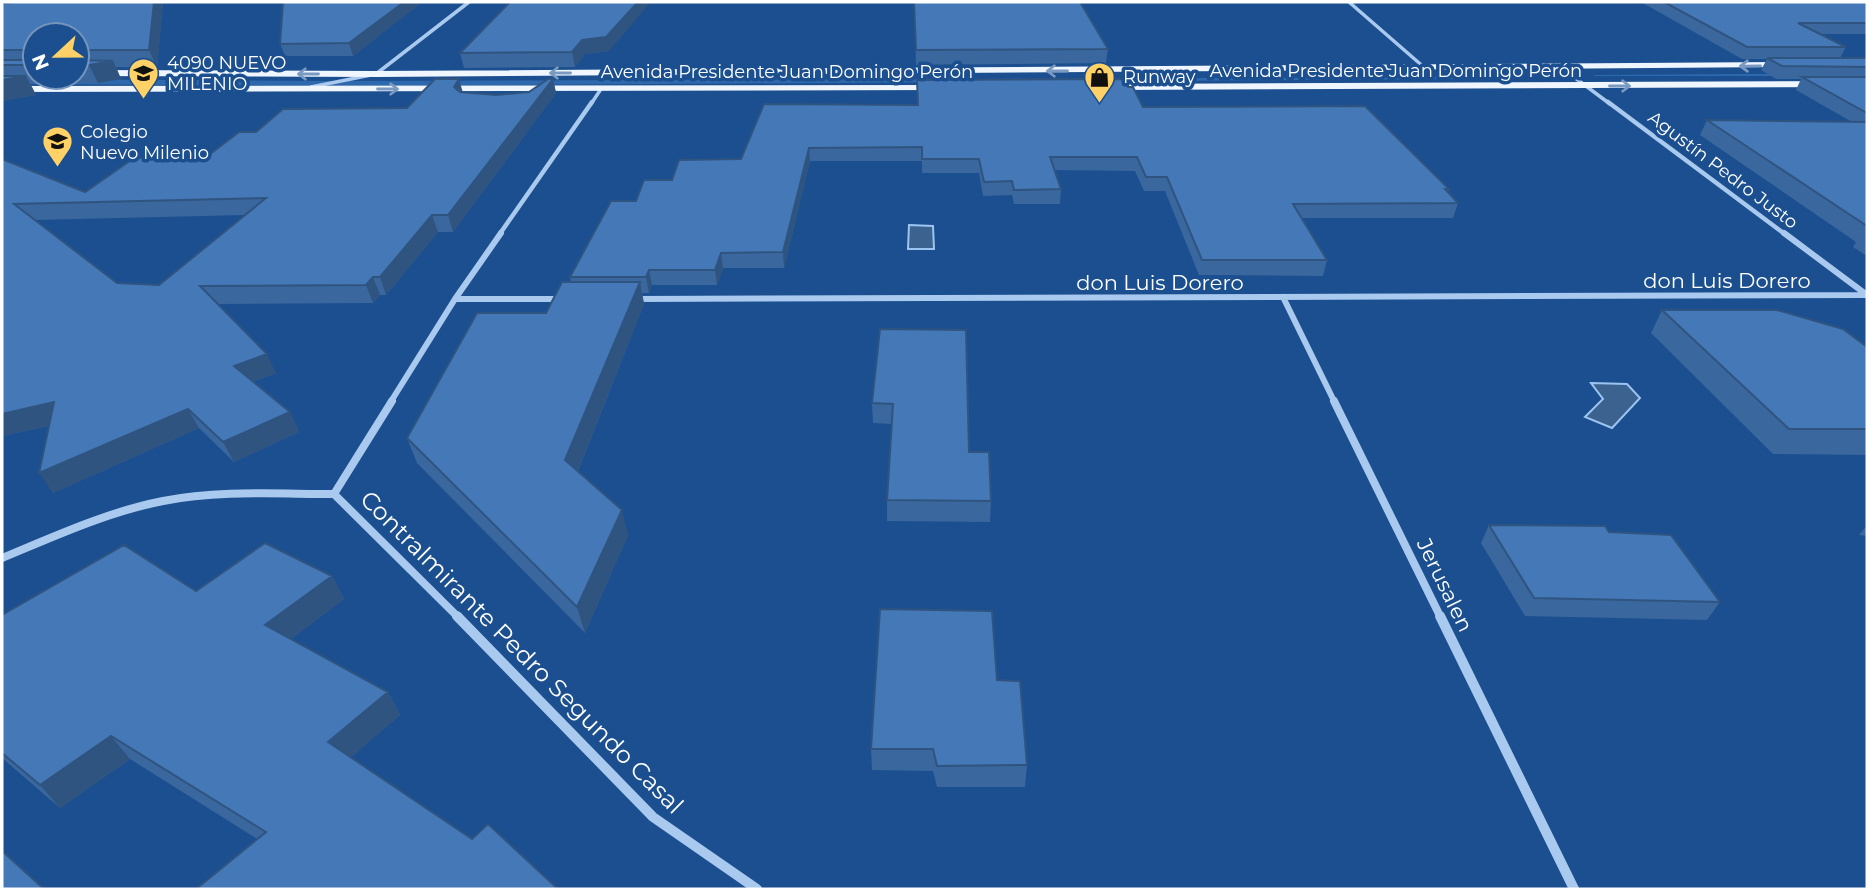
<svg xmlns="http://www.w3.org/2000/svg" width="1869" height="891" viewBox="0 0 1869 891" font-family="Montserrat,sans-serif">
  <style>
    .green { fill: #2e69ad }
    .water { fill: #3c6290; stroke: #9cc4f0; stroke-width: 2 }
    .lines { fill: none; stroke-linecap: round; stroke-linejoin: round }
    .minor-far4 { stroke: #a9c9ee; stroke-width: 3.5 }
    .minor-far3 { stroke: #a9c9ee; stroke-width: 4.5 }
    .minor-far2 { stroke: #a9c9ee; stroke-width: 6 }
    .minor-far1 { stroke: #a9c9ee; stroke-width: 8 }
    .minor { stroke: #a9c9ee; stroke-width: 10 }
    .primary { fill: #f0f6ff; fill-rule: evenodd }
    .wall { fill: #3a679d; fill-rule: evenodd }
    .shaded-wall { fill: #305480 }
    .building { fill: #4478b7; stroke: #305480; stroke-width: 2; fill-rule: evenodd }
    .oneway { stroke: #7b9ac1 }
    .labels { text-anchor: middle; dominant-baseline: central; stroke-width: 7; stroke-linejoin: round; paint-order: stroke }
    .far-poi-label { font-size: 18px; fill: #fff; stroke: #1b4f8f; text-anchor: start }
    .far-street-label { font-size: 18px; fill: #fff; stroke: #1b4f8f }
    .street-label { font-size: 21px; fill: #fff; stroke: #1b4f8f }
    .near-street-label { font-size: 24px; fill: #fff; stroke: #1b4f8f }
  </style>
  <rect width="100%" height="100%" fill="#1b4f8f"/>
  <!-- green -->
  <path class="green" d="M1867 73V76H1592L1596 75Z
    M1495 77 1500 79 322 86 2 84V79L331 81Z"/>
  <!-- water -->
  <path class="water" d="M909 225 933 226 934 249H908Z
    M1591 383 1627 384 1640 398 1612 428 1585 417 1603 399Z"/>
  <g class="lines">
    <!-- minor-far4 -->
    <path class="minor-far4" d="M1349 2 1426 69
      M1562 68 1610 104
      M311 87 376 74 469 2
      M591 104 601 89"/>
    <!-- minor-far3 -->
    <path class="minor-far3" d="M1608 102 1786 235
      M499 235 592 102"/>
    <!-- minor-far2 -->
    <path class="minor-far2" d="M1784 233 1867 295
      M1283 297 1335 403
      M455 299H563
      M634 299 1866 295
      M390 403 455 299 501 233"/>
    <!-- minor-far1 -->
    <path class="minor-far1" d="M1334 401 1441 618
      M334 494 392 401
      M2 558C55 536 107 512 163 501 219 490 277 494 334 494L459 618"/>
    <!-- minor -->
    <path class="minor" d="M457 616 653 817 757 889
      M1440 616 1574 889"/>
    <!-- primary -->
    <path class="primary" d="M1787 62 1790 63V67L376 77 77 76V70L376 71Z
      M1867 81V87L1111 90 1106 87 1111 84Z
      M940 85 943 86V90L2 92V86Z"/>
  </g>
  <!-- wall -->
  <path class="wall" d="M16 2H163L157 68 116 67 121 79 98 83H30L36 95 2 101V6ZM35 35H77V77H35Z
    M422 2 353 56H285L280 44Z
    M914 2 1108 49 1106 63 916 65Z
    M1641 2H1867V34H1821L1846 47 1840 58H1867V256L1853 247 1856 242 1700 135 1707 120 1852 122 1796 90 1801 79H1776L1761 70 1767 59H1742Z
    M609 51 585 54 575 67 464 68 460 53Z
    M553 79 556 93 453 232H438L386 295H380L373 303 218 304 276 373 253 382 290 412 299 432 234 462 199 428 53 493 49 426 2 436V159L85 192 205 158 256 132 407 108 462 92 496 95 529 92ZM245 215 159 285 117 283 35 220Z
    M1128 87 1143 107 1449 189 1448 193 1458 203 1453 218H1302L1327 260 1323 276 1199 275 1165 191H1144L1135 171 1054 170 1061 189 1060 204H1014L1012 195 983 196 979 173H922V161H810L784 268H723L717 285H652L649 293H642L644 304 578 471 628 535 585 633 417 463 407 438 546 313 571 282 570 277 636 201 672 180 917 105Z
    M1662 310 1867 347V455L1773 454 1651 333Z
    M880 329 969 452 991 501 990 522 887 521V500L892 424 873 423 872 403Z
    M1489 525 1609 532 1720 602 1707 620 1525 616 1481 543Z
    M1867 525V536L1859 535Z
    M332 576 344 599 291 639 388 692 400 715 351 757 472 839 558 889 257 839 130 759 60 808 2 758V615L196 591Z
    M997 680 1027 765 1025 787H937L933 771 872 770 871 749Z"/>
  <!-- shaded-wall -->
  <path class="shaded-wall" d="M154 2H163L157 68 149 50Z
    M404 2H422L353 56 349 43Z
    M638 2H651L609 51 585 54 575 67 572 52 582 40Z
    M113 61 121 79 98 83 89 65Z
    M26 76 36 95 2 101V80Z
    M459 79 463 93 454 87Z
    M553 79 556 93 453 232 448 215Z
    M809 148 810 161 784 268 783 252Z
    M432 215 438 232 386 295 380 277Z
    M721 253 723 268 717 285 715 270Z
    M649 270 652 285 649 293 646 277Z
    M373 277 380 295 373 303 366 285Z
    M640 282 644 304 572 485 565 460Z
    M267 354 276 373 244 385 234 366Z
    M54 402 67 422 2 436V414Z
    M188 409 199 428 53 493 39 473Z
    M290 412 299 432 234 462 223 442Z
    M622 510 628 535 585 633 577 607Z
    M332 576 344 599 279 648 265 625Z
    M388 692 400 715 342 765 328 742Z
    M111 736 130 759 60 808 40 785Z"/>
  <!-- building -->
  <path class="building" d="M16 2H154L149 50H77V35H35V65H2V60H25L28 58 26 50H2V6L4 3Z
    M283 2H404L349 43 280 44Z
    M510 2H638L606 37 582 40 572 52 460 53Z
    M914 2H1080L1108 49 916 50Z
    M1664 2H1867V23H1798L1846 47H1747Z
    M1767 58H1867V67L1782 66Z
    M77 60 113 61 89 65H77Z
    M2 76H26L2 80Z
    M1802 77H1867V113Z
    M435 79H459L454 87 460 92 496 95 529 92 548 79H553L448 215H432L380 277H373L366 285 200 286 267 354 234 366 290 412 223 442 188 409 39 473 54 402 2 414V159L85 192 134 158H205L239 132H256L283 109 407 108ZM266 198 159 285 117 283 14 204Z
    M1123 79 1128 87H1133L1143 107 1365 106 1449 189H1445L1458 203 1293 204 1327 260H1202L1167 177H1146L1137 157H1050L1061 189 1014 190 1012 181 984 182 979 159H922V147L809 148 783 252 721 253 715 270H649L646 277H570L611 201H636L644 180H672L679 160 741 159 764 104 918 105 917 80Z
    M1707 120 1867 122V226Z
    M562 282H640L565 460 622 510 577 607 407 438 477 313H546Z
    M1662 310H1777L1843 329 1867 347V429H1789Z
    M880 329 966 330 969 452H989L991 501 887 500 893 404 872 403Z
    M1489 525 1605 526 1609 532 1671 535 1720 602 1534 598Z
    M265 543 332 576 265 625 388 692 328 742 472 839 488 824 558 889H196L266 832 111 736 40 785 2 753V615L124 545 196 591Z
    M880 609 992 611 997 680 1020 681 1027 765 937 766 933 749H871Z
    M2 851 44 889H2Z"/>
  <!-- one-way arrows -->
  <defs><path id="oneway-shaft" d="M-6 0H5M1.5-3L5.5 0L1.5 3" fill="none" stroke-width="1.6" stroke-linecap="round" stroke-linejoin="round" transform="scale(1.75)"/></defs>
  <g class="oneway">
    <use href="#oneway-shaft" transform="translate(1750 66) rotate(179)"/>
    <use href="#oneway-shaft" transform="translate(1057 71) rotate(180)"/>
    <use href="#oneway-shaft" transform="translate(560 73) rotate(180)"/>
    <use href="#oneway-shaft" transform="translate(308 74) rotate(-180)"/>
    <use href="#oneway-shaft" transform="translate(1620 86)"/>
    <use href="#oneway-shaft" transform="translate(388 89)"/>
  </g>
  <!-- icons -->
  <defs>
    <symbol id="school-pin" viewBox="-11 -11 22 30"><path d="M0 17L-7.5 6A9.5 9.5 0 1 1 7.5 6Z" fill="#ffd166" stroke="#1b4f8f"/><path d="M0-5L7-2L0 1L-7-2ZM-4 1L0 2.5L4 1V4Q0 6-4 4Z" fill="#111"/></symbol>
    <symbol id="shop-pin" viewBox="-11 -11 22 30"><path d="M0 17L-7.5 6A9.5 9.5 0 1 1 7.5 6Z" fill="#ffd166" stroke="#1b4f8f"/><path d="M-5-2.5h2.3a2.7 3.5 0 0 1 5.4 0H5L5.5 6h-11ZM-1.5-2.5h3a1.5 2.3 0 0 0-3 0Z" fill="#111"/></symbol>
  </defs>
  <g fill-rule="evenodd">
    <use href="#school-pin" x="126" y="56" width="35" height="47"/>
    <use href="#shop-pin" x="1082" y="60" width="35" height="47"/>
    <use href="#school-pin" x="40" y="124" width="35" height="47"/>
  </g>
  <g class="labels">
    <!-- far-poi labels -->
    <g class="far-poi-label">
      <text x="167" y="63">4090 NUEVO<tspan x="167" dy="21">MILENIO</tspan></text>
      <text x="1123" y="77">Runway</text>
      <text x="80" y="132">Colegio<tspan x="80" dy="21">Nuevo Milenio</tspan></text>
    </g>
    <!-- far-street labels -->
    <g class="far-street-label">
      <text x="1396" y="71">Avenida Presidente Juan Domingo Perón</text>
      <text x="787" y="72">Avenida Presidente Juan Domingo Perón</text>
      <text transform="translate(1723 170) rotate(37)">Agustín Pedro Justo</text>
    </g>
    <!-- street labels -->
    <g class="street-label">
      <text x="1727" y="280">don Luis Dorero</text>
      <text x="1160" y="282">don Luis Dorero</text>
      <text transform="translate(1445 585) rotate(64)">Jerusalen</text>
    </g>
    <!-- near-street labels -->
    <g class="near-street-label">
      <text transform="translate(522 652) rotate(45)">Contralmirante Pedro Segundo Casal</text>
    </g>
  </g>
  <!-- border -->
  <rect width="1869" height="891" fill="none" stroke="#ffffff" stroke-width="7"/>
  <!-- north arrow -->
  <g transform="translate(56 56) rotate(248)"><circle r="33" fill="#1b4f8f" stroke="#7695bc" stroke-width="2"/>
  <path d="M0-5L12 26L0 18L-12 26Z" fill="#ffd166"/>
  <text y="-10" font-size="19" font-weight="bold" text-anchor="middle" fill="#ffffff">N</text>
  </g>
</svg>
